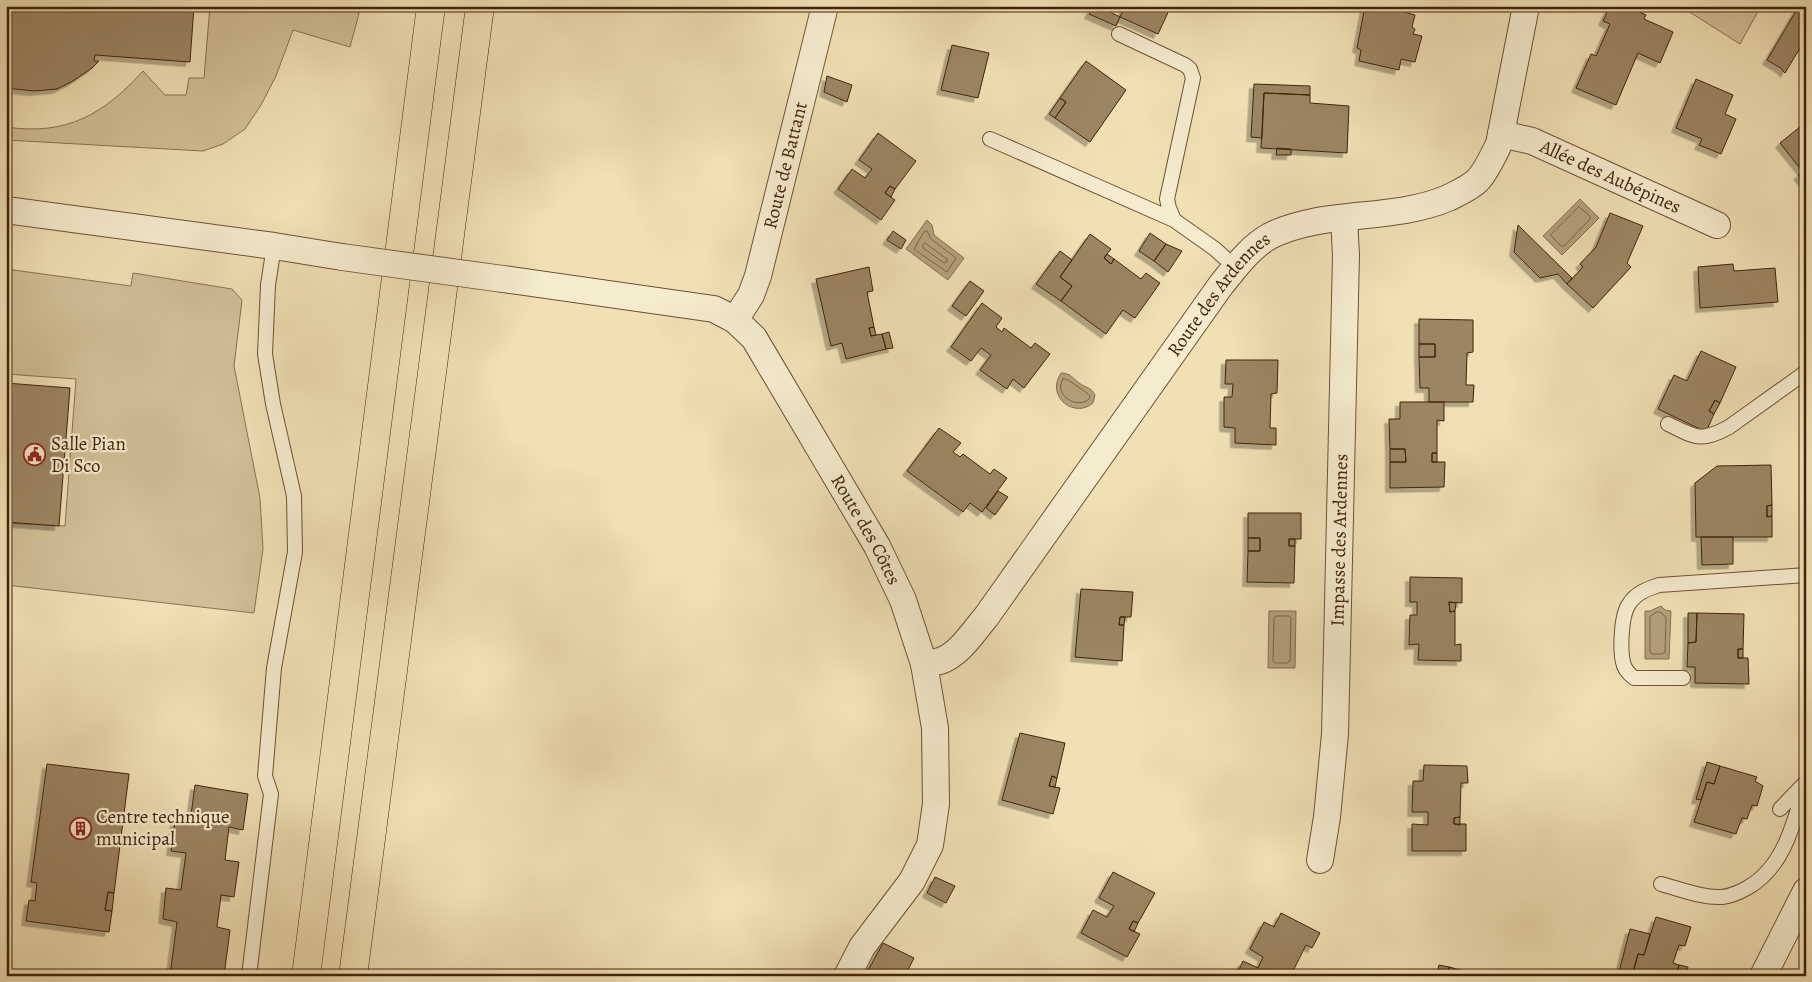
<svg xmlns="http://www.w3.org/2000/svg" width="1812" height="982" viewBox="0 0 1812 982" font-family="Alegreya,serif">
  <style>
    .green { fill: #d2c097; stroke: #8a7251 }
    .water { fill: #b4a07b; stroke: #866e4e }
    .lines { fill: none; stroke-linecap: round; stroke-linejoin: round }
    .shore { stroke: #7a6243; stroke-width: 1 }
    .building { fill: #9c8563; stroke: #41230b; filter: url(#shadow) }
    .service-casing { stroke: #6d5235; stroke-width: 16 }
    .minor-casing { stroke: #6d5235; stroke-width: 28 }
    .trunk-casing { stroke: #41230b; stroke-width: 29 }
    .service { stroke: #f5ebce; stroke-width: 14 }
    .minor { stroke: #f5ebce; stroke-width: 26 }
    .trunk { stroke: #f0e0b4; stroke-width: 28 }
    .minor-bridge-casing { stroke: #6d5235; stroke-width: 28; stroke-linecap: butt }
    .minor-bridge { stroke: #f5ebce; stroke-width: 26 }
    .labels { text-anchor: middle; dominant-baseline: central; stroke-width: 4.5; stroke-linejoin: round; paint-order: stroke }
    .street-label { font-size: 19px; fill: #41230b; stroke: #f5ebce }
    .poi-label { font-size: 19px; fill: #41230b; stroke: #f5ebce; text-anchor: start }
  </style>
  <defs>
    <filter id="shadow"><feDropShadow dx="-4.5" dy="4.5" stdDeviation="0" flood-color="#0004"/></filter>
  </defs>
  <rect width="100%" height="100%" fill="#f0e0b4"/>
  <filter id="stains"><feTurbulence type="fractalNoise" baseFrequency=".004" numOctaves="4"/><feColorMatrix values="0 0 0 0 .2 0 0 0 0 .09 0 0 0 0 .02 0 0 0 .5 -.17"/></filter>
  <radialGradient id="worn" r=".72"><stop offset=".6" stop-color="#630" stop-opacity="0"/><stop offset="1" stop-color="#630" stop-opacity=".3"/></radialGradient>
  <!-- green -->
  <path class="green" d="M210 6H361L350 47 293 30 276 76 261 105 245 129 223 144 203 151 6 140V127C67 136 104 114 143 71L165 95H186L189 78H204Z
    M1680 6H1761L1740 44Z
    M6 269 131 286 133 273 232 289 242 300 234 366 260 498 263 549 254 613 6 585V523L65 526 76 379 6 374Z"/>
  <!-- water -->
  <path class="water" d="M1580 199 1599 218 1562 255 1543 236Z
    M927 220 932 225 934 235 964 258 948 280 906 249Z
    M1061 373C1070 373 1073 378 1079 383 1086 388 1091 387 1095 395L1093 403C1075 419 1045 397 1061 373Z
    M1661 606 1665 610 1671 611 1669 659H1645V611H1650Z
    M1269 611H1296L1295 668H1268Z"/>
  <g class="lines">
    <!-- shore -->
    <path class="shore" d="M1579 207 1590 216V219L1564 246H1561L1552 237 1551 235Z
      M927 231 931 239 956 258 947 272 914 249 924 232Z
      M925 243 947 259V262L944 263 923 248V245Z
      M1063 379H1066C1070 381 1088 393 1090 396L1089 399C1077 410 1053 395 1063 379Z
      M1657 612H1660L1666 617 1665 652 1662 654H1652L1650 652V617Z
      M1276 616H1289L1291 618 1290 660 1288 663H1275L1273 661 1274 619Z"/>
  </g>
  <!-- building -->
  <path class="building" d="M10 6H194L190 62 95 55 94 61H99L92 68 73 81 57 89 34 91 6 88V50Z
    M1093 6H1098L1120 17 1116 26 1089 14Z
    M1125 6H1171L1158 34 1120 17Z
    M1365 6H1381L1415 15 1412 27 1415 29 1413 34 1422 36 1415 62 1401 59 1399 70 1359 61 1361 50 1357 48Z
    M1610 6H1625L1646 15 1644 19 1673 32 1660 63 1638 53 1616 105 1576 88 1591 54 1596 56 1610 24 1603 21Z
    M1799 6H1806V38L1785 73 1782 70V69L1767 60Z
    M952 45 989 53 978 98 941 90Z
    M1086 61 1126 90 1090 142 1055 118 1066 102 1060 98Z
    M827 76 852 85 847 102 824 92Z
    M1696 79 1733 95 1725 114 1736 119 1721 154 1699 145 1702 139 1676 128Z
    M1254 84 1310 86V95L1264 93 1262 138 1251 137Z
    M1264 93 1310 95V103L1349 106 1347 153 1261 148Z
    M1060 98 1066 102 1055 118 1049 114Z
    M1806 122V185L1798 175 1803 172 1780 143Z
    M878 133 916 161 895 189 890 186 885 193 895 200 881 220 838 189 852 169 865 178 872 169 859 160Z
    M1277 148 1291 149V155H1276Z
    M890 186 895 189 891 197 885 193Z
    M1610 213 1643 226 1627 263 1631 267 1593 308 1567 284 1583 267 1580 264 1596 247Z
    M1518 225 1572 278 1567 284 1558 274 1540 278 1514 252Z
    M893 231 906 240 901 249 887 240Z
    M1150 233 1166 244 1154 261 1139 251Z
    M1090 234 1111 249 1104 258 1111 264 1114 259 1141 279 1146 273 1160 283 1135 318 1123 310 1106 334 1061 301 1072 286 1060 277Z
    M1166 244 1182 251 1168 272 1154 261Z
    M1060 251 1072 260 1060 277 1072 286 1061 301 1036 284Z
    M1107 254 1114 259 1111 264 1104 258Z
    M1733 264 1734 271 1775 268 1778 302 1700 308 1698 267Z
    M869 267 873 291 867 292 874 327 869 328 871 336 882 334 886 349 846 359 842 343 831 346 816 279Z
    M970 281 984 291 966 316 952 306Z
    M982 303 1002 318 996 327 1002 332 1004 328 1031 348 1035 343 1050 354 1024 388 1013 379 1007 389 980 370 991 355 981 348 971 361 951 347Z
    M1419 319 1473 320V352L1467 353 1466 385H1474L1473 402H1429V388H1420L1419 357H1435V344H1419Z
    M874 327 876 335 871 336 869 328Z
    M889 332 893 348 886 349 882 334Z
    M1419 344H1435V357H1419Z
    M1701 351 1736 367 1720 403 1715 400 1709 411 1714 414 1706 432 1658 409 1674 375 1687 381Z
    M1226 360H1278L1277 393 1271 394 1270 428H1276V445L1235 443V428L1224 427V397H1232L1233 384H1225Z
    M6 383 70 388 59 526 6 522Z
    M1715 400 1720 403 1714 414 1709 411Z
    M1400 402H1444V421L1437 420V453H1432V462H1445L1444 487 1390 488V462H1406L1405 449H1390L1389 419H1400Z
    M939 428 961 443 953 452 960 457 963 454 990 474 994 469 1007 478 982 512 970 503 963 512 907 471Z
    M1390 449H1405L1406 462H1390Z
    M1432 453H1437V462H1432Z
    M1771 465 1772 505 1767 506V517L1772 516V537H1696L1695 483 1717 466Z
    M998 491 1008 497 995 515 986 508Z
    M1772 505V516L1767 517V506Z
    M1248 513H1301V539H1289V546H1295L1294 583 1247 582 1248 551H1260V538H1248Z
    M1701 537H1733V564L1702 565Z
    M1248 538H1260V551H1248Z
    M1289 539H1295V546H1289Z
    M1410 577 1462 578V603L1449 602 1450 612 1455 611V645L1461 644V661L1418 660 1419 644 1409 645 1410 615H1417V602H1410Z
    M1081 589 1133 592 1131 617H1120L1119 625H1124L1122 661 1075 657Z
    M1449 602 1456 603 1455 611 1450 612Z
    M1688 613H1697L1696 642 1688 643Z
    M1697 613 1744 614 1743 649H1738V658H1748L1749 684 1695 683V667H1687L1688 643 1696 642Z
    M1120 617H1125L1124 625H1119Z
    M1738 649H1743V658H1738Z
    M1020 733 1065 743 1057 778 1052 776 1049 786 1060 788 1053 814 1002 800Z
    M1707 762 1720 766 1714 784 1707 782 1701 800 1696 799Z
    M47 764 129 774 114 893 108 892 105 910 112 911 109 932 26 921 29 900 35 901 37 883 31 882Z
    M1424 765 1467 766 1468 783H1461L1460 817 1454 818V824H1466V851H1412V824L1428 825V812H1412L1413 781H1423Z
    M1720 766 1757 777 1755 781 1763 786 1757 806 1752 805 1747 819 1742 818 1736 834 1694 822 1707 782 1714 784Z
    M1052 776 1057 778 1055 787 1049 786Z
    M195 785 248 794 243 830 229 827 225 860 239 862 234 897 221 895 217 927 230 930 224 976H170L177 922 163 919 166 888 181 890 186 853 171 851 175 821 190 823Z
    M1460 817V825L1454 824V818Z
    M1113 872 1155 893 1138 923 1133 921 1129 929 1140 934 1127 957 1081 933 1093 910 1107 917 1114 906 1099 898Z
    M935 877 955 886 946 903 927 893Z
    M108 892 114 893 112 911 105 910Z
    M1281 913 1320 933 1312 948 1306 945 1291 975 1286 972 1284 976H1236L1243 961 1258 968 1263 957 1250 949 1264 922 1274 927Z
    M1656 917 1691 927 1685 946 1679 945 1673 963 1679 965 1676 976H1632L1638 954 1644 955Z
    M1133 921 1138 923 1134 932 1129 929Z
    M1630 929 1650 934 1644 955 1638 954 1632 976H1618Z
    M883 943 914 958 905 976H865Z
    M1439 965 1449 967 1447 976H1436Z
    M1679 965 1688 967 1686 976H1676Z
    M1449 967 1483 976H1447Z"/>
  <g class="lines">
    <defs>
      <path id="service" d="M1119 34 1185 65 1190 69 1193 78 1167 199 1169 208 1174 220
        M990 139 1174 220 1215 249 1236 268
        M1668 424C1695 437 1700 443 1729 427L1806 372
        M1683 678H1634C1629 674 1624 669 1623 662 1620 649 1621 615 1629 604 1636 593 1647 589 1659 585L1806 575
        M1780 809 1804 784
        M1661 884C1680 889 1702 898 1722 897 1730 896 1740 892 1747 888 1785 867 1794 821 1806 783
        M249 976 271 794 265 776 274 668 295 552 294 496 273 404 265 354 268 285 274 246"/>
      <g id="minor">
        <path id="s1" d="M1501 134 1532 141 1717 225"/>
        <path d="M6 210 274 246 342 257"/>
        <path id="s2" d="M503 279 714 309 735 320 754 338 877 546 903 600 924 664 935 728 936 804 930 845 912 881 862 947 847 976"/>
        <path id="s3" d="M735 320 751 295 758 276 825 6"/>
        <path id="s4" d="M924 664C930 663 935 662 940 661 960 654 973 632 986 617L1221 285C1235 268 1250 247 1270 236 1323 209 1392 222 1448 198 1458 193 1470 188 1478 180 1487 170 1493 156 1499 144L1526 6"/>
        <path id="s5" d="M1320 860 1327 817 1335 734 1346 255 1344 218"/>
        <path d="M1763 976 1806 891"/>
      </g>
      <path id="trunk" d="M306 976 431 6
        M353 976 480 6"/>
    </defs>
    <!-- service casing -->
    <use href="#service" class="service-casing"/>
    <!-- minor casing -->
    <use href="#minor" class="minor-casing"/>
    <!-- trunk casing -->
    <use href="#trunk" class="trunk-casing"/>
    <!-- service -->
    <use href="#service" class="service"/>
    <!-- minor -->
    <use href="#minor" class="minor"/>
    <!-- trunk -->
    <use href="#trunk" class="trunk"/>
    <defs>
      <path id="minor-bridge" d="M342 257 503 279"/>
    </defs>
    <!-- minor-bridge casing -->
    <use href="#minor-bridge" class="minor-bridge-casing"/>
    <!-- minor-bridge -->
    <use href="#minor-bridge" class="minor-bridge"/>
  </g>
  <!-- icons -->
  <defs>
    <symbol id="civic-ring" viewBox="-11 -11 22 22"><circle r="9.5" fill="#f5ebce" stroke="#8f2418" stroke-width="1.5"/><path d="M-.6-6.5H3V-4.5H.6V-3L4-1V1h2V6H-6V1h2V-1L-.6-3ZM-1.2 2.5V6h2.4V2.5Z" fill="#8f2418"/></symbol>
    <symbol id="building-ring" viewBox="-11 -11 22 22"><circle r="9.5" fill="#f5ebce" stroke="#8f2418" stroke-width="1.5"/><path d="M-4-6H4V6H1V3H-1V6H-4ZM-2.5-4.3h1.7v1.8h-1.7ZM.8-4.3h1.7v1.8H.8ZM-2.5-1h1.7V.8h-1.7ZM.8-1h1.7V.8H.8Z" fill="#8f2418"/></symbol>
  </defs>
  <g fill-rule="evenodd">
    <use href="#civic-ring" x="22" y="442" width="25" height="25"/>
    <use href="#building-ring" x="68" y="816" width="25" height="25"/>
  </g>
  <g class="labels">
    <!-- street labels -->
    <g class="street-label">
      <text stroke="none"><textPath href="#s3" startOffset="164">Route de Battant</textPath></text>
      <text stroke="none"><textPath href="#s1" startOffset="118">Allée des Aubépines</textPath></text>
      <text stroke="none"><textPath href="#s4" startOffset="479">Route des Ardennes</textPath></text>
      <text stroke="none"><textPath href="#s2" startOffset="485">Route des Côtes</textPath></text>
      <text stroke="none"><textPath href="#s5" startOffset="321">Impasse des Ardennes</textPath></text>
    </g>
    <!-- poi labels -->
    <g class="poi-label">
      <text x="51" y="444">Salle Pian<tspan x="51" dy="22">Di Sco</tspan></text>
      <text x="96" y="817">Centre technique<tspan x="96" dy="22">municipal</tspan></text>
    </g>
  </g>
  <!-- margin -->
  <rect width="1812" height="982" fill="none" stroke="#f0e0b4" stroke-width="25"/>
  <rect x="8" y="8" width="1797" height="967" fill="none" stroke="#41230b" stroke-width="2.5"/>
  <rect x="12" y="12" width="1787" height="957" fill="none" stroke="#41230b"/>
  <rect width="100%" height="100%" filter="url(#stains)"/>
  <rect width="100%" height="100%" fill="url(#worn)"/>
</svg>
